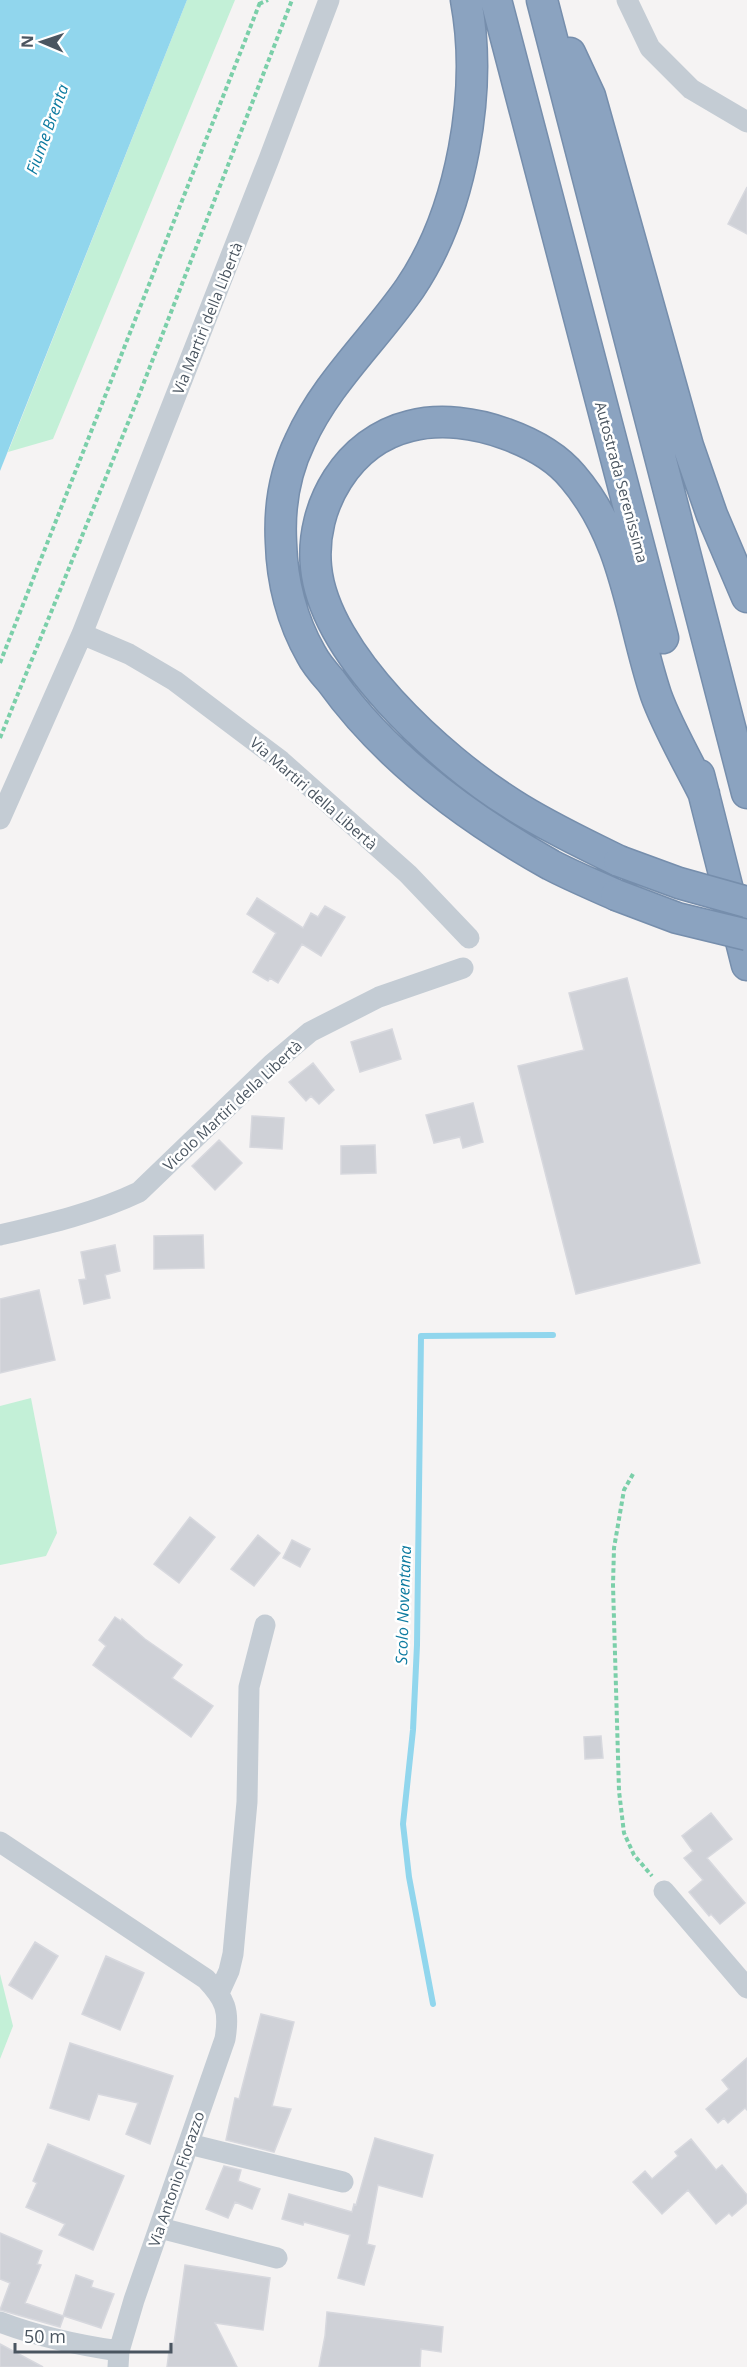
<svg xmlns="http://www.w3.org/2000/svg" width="747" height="2367" viewBox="0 0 747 2367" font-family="'Open Sans',sans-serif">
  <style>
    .green { fill: #c3f0d7 }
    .water { fill: #91d6ed }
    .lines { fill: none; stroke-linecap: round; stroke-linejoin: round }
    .stream { stroke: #91d6ed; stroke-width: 6 }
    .building { fill: #cfd1d7; stroke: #d7d8de; stroke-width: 1.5 }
    .highway-casing { stroke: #768eac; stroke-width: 33 }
    .path { stroke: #7bcfa9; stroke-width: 4; stroke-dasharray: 4.5 3; stroke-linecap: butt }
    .minor { stroke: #c4ccd4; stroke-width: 21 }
    .highway { stroke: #8ba3c0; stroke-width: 30 }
    .highway-bridge-casing { stroke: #768eac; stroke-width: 33; stroke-linecap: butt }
    .highway-bridge { stroke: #8ba3c0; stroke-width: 30 }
    .labels { text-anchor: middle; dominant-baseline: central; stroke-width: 5; stroke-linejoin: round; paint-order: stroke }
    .street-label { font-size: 15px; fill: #4a5560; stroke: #fff }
    .water-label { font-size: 16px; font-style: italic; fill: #0d7ba0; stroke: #fff }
  </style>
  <rect width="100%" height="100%" fill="#f5f3f3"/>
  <!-- green -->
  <path class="green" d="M187 0H235L53 439 8 452Z
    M31 1398 57 1533 46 1556 0 1565V1406Z
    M0 1974 13 2026 0 2059Z"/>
  <!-- water -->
  <path class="water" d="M0 0H187L0 471Z"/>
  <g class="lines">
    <!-- stream -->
    <path class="stream" d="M433 2004 409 1877 403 1824 413 1730 417 1645 421 1336 553 1335"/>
  </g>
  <!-- building -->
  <path class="building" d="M747 187V234L728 224Z
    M257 898 303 928 311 913 318 917 325 906 345 917 321 956 302 944 278 983 270 978 268 981 253 972 276 933 247 914Z
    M627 978 700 1263 576 1294 518 1066 584 1050 569 993Z
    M392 1029 401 1059 360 1072 351 1042Z
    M313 1063 334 1090 319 1104 311 1096 306 1101 289 1082Z
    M473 1103 483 1142 463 1148 460 1137 434 1143 426 1115Z
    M252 1116 284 1118 282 1149 250 1147Z
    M219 1140 242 1163 215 1190 192 1166Z
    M375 1145 376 1173 341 1174V1146Z
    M203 1235 204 1268 154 1269V1236Z
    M115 1245 120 1271 105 1275 110 1298 84 1304 79 1280 86 1279 81 1252Z
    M39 1290 55 1360 0 1373V1299Z
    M190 1517 215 1537 179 1583 154 1564Z
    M258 1535 280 1553 254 1586 231 1569Z
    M292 1540 310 1549 300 1567 283 1558Z
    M115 1617 121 1621 122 1619 145 1639 182 1665 172 1678 213 1706 191 1737 93 1665 106 1646 99 1640Z
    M601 1736 603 1758 585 1759 584 1737Z
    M711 1813 732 1839 707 1858 745 1903 720 1924 711 1914 709 1916 689 1892 703 1880 684 1858 693 1851 682 1836Z
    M35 1942 58 1956 32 1999 9 1985Z
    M106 1956 144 1973 120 2030 82 2014Z
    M261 2014 294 2022 272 2106 291 2109 274 2152 226 2140 235 2098 239 2099Z
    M70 2043 173 2076 150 2144 126 2134 138 2103 98 2094 89 2120 50 2108Z
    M747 2058V2110L745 2108 728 2123 724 2118 718 2123 706 2109 729 2089 722 2080Z
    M375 2138 433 2155 422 2197 378 2185 367 2244 375 2246 364 2285 338 2278 350 2235 304 2222 303 2225 282 2219 289 2194 352 2212 354 2204 356 2205Z
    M691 2139 716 2170 722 2165 747 2195V2203L732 2216 729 2213 716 2224 688 2190 662 2214 633 2182 645 2171 652 2179 678 2156 675 2152Z
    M48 2144 124 2176 93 2250 59 2235 65 2224 26 2207 37 2183 33 2181Z
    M224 2166 241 2170 238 2181 260 2189 252 2209 235 2202 228 2218 206 2209Z
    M0 2233 42 2251 37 2264 41 2265 25 2303 63 2316 76 2275 93 2281 91 2287 114 2294 101 2328 64 2316 60 2327 0 2310 10 2283 0 2279Z
    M185 2265 270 2278 263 2330 215 2323 237 2367H167L170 2343H174Z
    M327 2312 443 2327 441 2352 421 2349 420 2367H319L325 2336Z
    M0 2344 43 2367H0Z"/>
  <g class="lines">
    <defs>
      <path id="highway" d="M466 0C483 91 462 211 410 288 374 340 326 383 300 441 285 472 279 508 281 543 282 581 292 621 311 654 316 664 324 673 331 681 387 759 467 818 551 865 572 876 594 885 616 895
        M496 0 663 638
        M542 0 747 793
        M570 53 590 96 688 446 712 515 747 597
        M699 775 747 965
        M619 861C583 843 546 826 512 804 441 760 324 654 316 567 310 506 348 441 410 426 441 418 476 423 506 434 531 443 556 456 573 477 627 540 631 620 656 695 667 726 689 764 704 794"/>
    </defs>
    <!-- highway casing -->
    <use href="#highway" class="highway-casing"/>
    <!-- path -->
    <path class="path" d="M259 4 268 0
      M0 663 261 0
      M0 738 132 413 292 0
      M633 1474 624 1490 614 1548 613 1585 619 1791 624 1833 634 1855 652 1876"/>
    <!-- minor -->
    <path class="minor" d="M627 0 650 48 691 89 747 122
      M82 634 129 654 175 681 281 761 408 874 469 938
      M0 819 82 634 269 159 329 0
      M0 1235C47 1224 95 1213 139 1192L272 1064 310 1032 379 997 463 968
      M0 1842 206 1979C225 1999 230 2010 225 2039L134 2300 119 2351 118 2367
      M664 1891 747 1988
      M219 1993 229 1971 233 1954 247 1802 249 1687 265 1625
      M189 2144 343 2182
      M160 2228 277 2258
      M0 2322C39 2337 78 2345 119 2351"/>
    <!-- highway -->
    <use href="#highway" class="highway"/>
    <defs>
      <path id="highway-bridge" d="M619 861 679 883 747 902
        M616 895 677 918 747 935"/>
    </defs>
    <!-- highway-bridge casing -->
    <use href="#highway-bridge" class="highway-bridge-casing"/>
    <!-- highway-bridge -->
    <use href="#highway-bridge" class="highway-bridge"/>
  </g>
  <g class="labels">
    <!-- street labels -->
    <g class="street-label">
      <text transform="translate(207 318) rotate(-68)">Via Martiri della Libertà</text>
      <text transform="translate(622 482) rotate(75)">Autostrada Serenissima</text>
      <text transform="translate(314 793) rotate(41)">Via Martiri della Libertà</text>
      <text transform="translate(232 1105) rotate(-43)">Vicolo Martiri della Libertà</text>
      <text transform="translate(176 2179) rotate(-71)">Via Antonio Fiorazzo</text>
    </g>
    <!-- water labels -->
    <g class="water-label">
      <text transform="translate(47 129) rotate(-70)">Fiume Brenta</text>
      <text transform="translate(403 1605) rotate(-88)">Scolo Noventana</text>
    </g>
  </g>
  <!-- north arrow -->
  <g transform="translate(42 42) rotate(272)" stroke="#ffffff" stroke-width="4.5" paint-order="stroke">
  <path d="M0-4.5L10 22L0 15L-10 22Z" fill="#4a5560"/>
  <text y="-9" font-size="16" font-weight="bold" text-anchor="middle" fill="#4a5560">N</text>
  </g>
  <!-- scale -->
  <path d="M15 2343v9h156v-9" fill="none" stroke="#4a5560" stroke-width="3"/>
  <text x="24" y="2343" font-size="18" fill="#4a5560" stroke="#ffffff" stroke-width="4.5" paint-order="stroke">50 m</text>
</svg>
